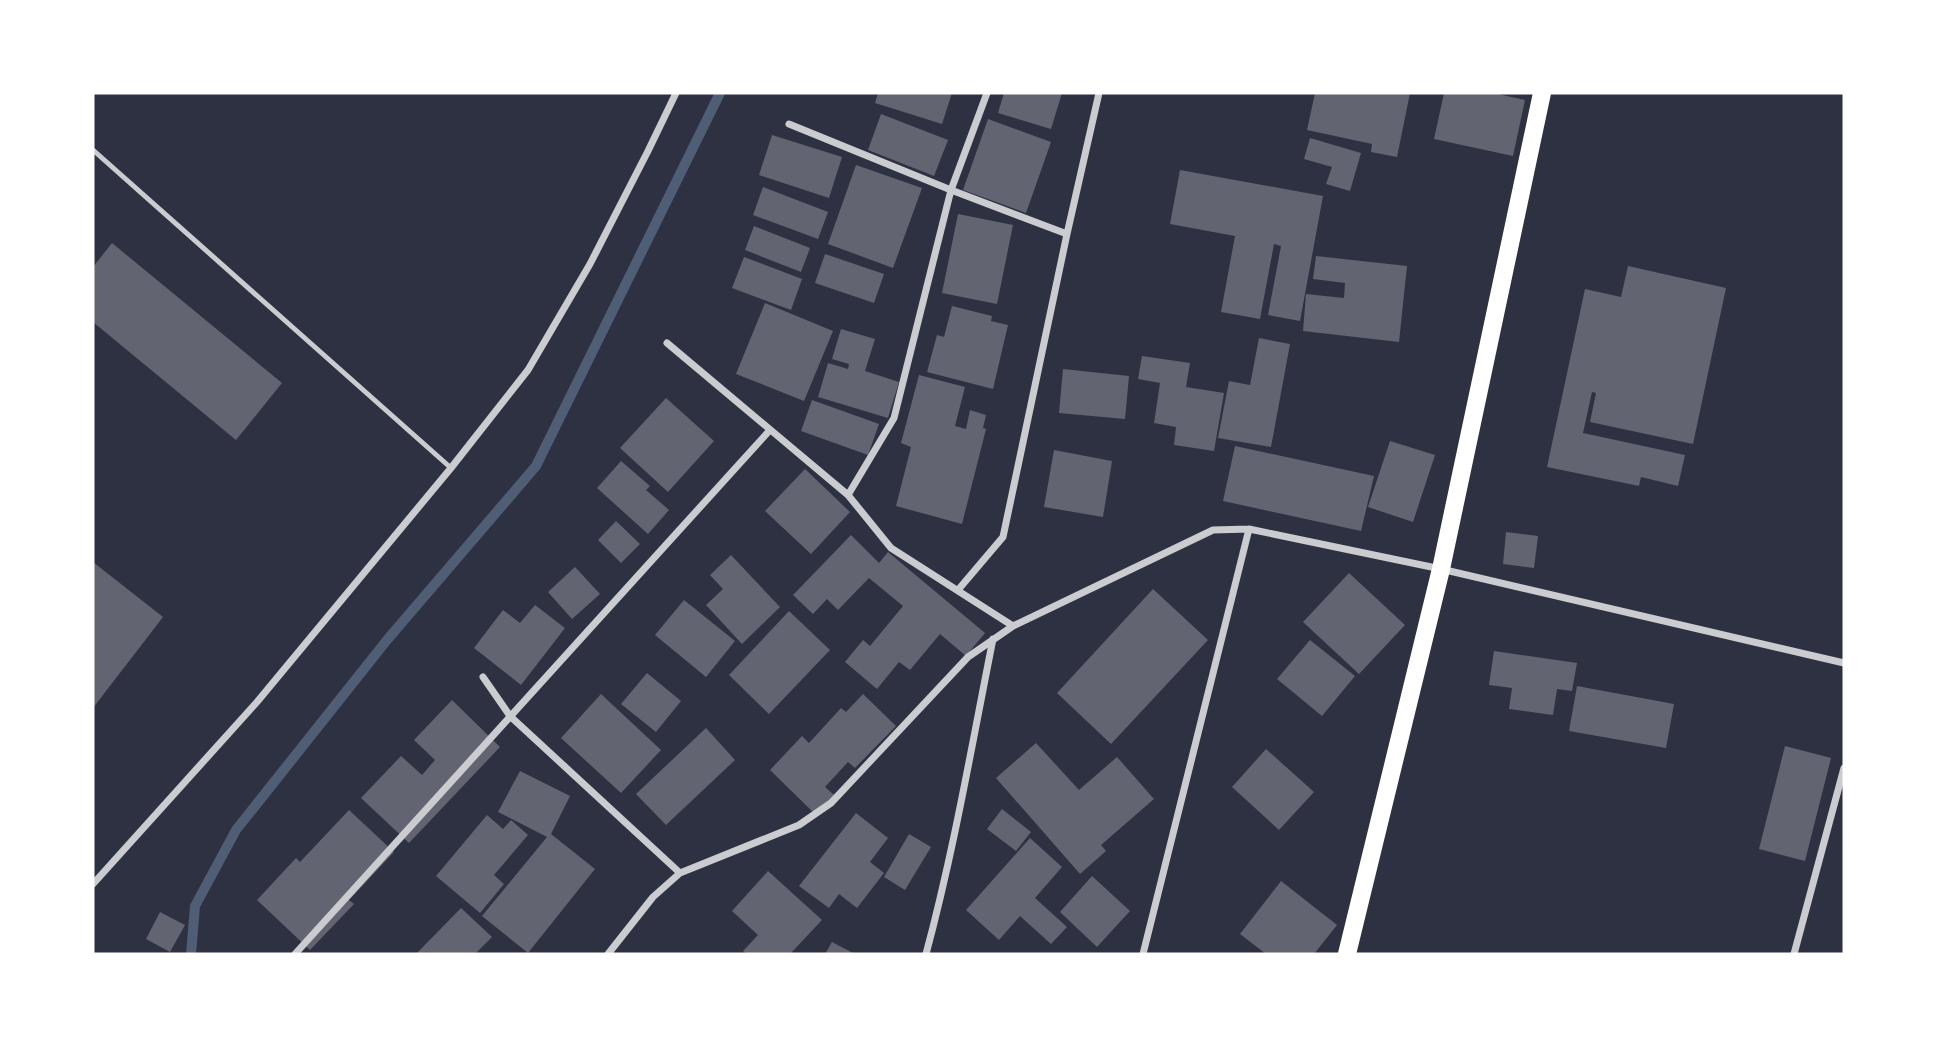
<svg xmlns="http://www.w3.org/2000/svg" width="1937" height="1047" viewBox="0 0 1937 1047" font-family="Barlow,sans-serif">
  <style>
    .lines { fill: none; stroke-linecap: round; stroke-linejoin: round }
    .stream { stroke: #4f5d75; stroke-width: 10 }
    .building { fill: #626471 }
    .service { stroke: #caccd0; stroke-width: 5 }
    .minor { stroke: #caccd0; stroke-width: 7 }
    .primary { stroke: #fff; stroke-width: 18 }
  </style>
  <rect width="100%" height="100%" fill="#2d3142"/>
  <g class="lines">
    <!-- stream -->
    <path class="stream" d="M191 954 195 906 236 830 387 640 536 466 720 93"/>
  </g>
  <!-- building -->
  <path class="building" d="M878 93H952L942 124 875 103Z
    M1004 93H1062L1051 129 998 113Z
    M1315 93H1410L1397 157 1371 152 1372 144 1307 130Z
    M1444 93H1493L1525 100 1513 156 1434 139Z
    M881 114 948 140 934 176 868 150Z
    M988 119 1051 142 1026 213 963 190Z
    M772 135 842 157 829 198 759 175Z
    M1310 138 1361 153 1350 191 1326 184 1332 167 1304 159Z
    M856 165 922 188 893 268 828 244Z
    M1180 170 1323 196 1300 321 1268 315 1281 246 1274 244 1260 319 1221 312 1235 236 1170 224Z
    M763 187 828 212 818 239 753 215Z
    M958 214 1013 225 997 304 942 293Z
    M754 226 810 248 801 272 745 250Z
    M112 243 282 383 236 440 93 322V267Z
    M825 254 884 274 874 303 815 283Z
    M1316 256 1407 266 1399 342 1303 331 1306 294 1344 298 1345 283 1313 279Z
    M744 257 802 279 791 310 732 288Z
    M1628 266 1726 288 1693 444 1590 422 1596 393 1592 392 1583 433 1685 455 1678 486 1641 477 1639 486 1547 467 1585 289 1621 297Z
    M765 303 833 331 804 401 736 374Z
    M952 306 992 316 991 321 1008 325 993 389 927 372 937 335 944 337Z
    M841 329 875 339 865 371 899 382 888 418 818 397 828 363 848 369 849 364 832 359Z
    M1259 338 1290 344 1271 447 1218 438 1229 381 1250 385Z
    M1142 356 1190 363 1186 387 1224 393 1214 451 1174 445 1176 427 1154 423 1160 383 1138 379Z
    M1063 369 1129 376 1125 419 1059 413Z
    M919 375 965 387 955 426 966 429 970 410 986 415 983 428 986 429 962 524 896 506 911 447 901 443Z
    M666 398 714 441 668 492 620 448Z
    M812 400 879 424 868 455 801 431Z
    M1390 441 1435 455 1413 522 1368 507Z
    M1235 446 1374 476 1361 531 1223 501Z
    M1054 450 1112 461 1103 517 1044 507Z
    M621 461 650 486 646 490 669 510 648 534 597 488Z
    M805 469 850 512 811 554 765 511Z
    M616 521 640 544 621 563 598 540Z
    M1506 532 1538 536 1534 568 1503 564Z
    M851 535 879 563 888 552 985 633 966 656 940 634 910 670 899 662 877 689 845 662 863 640 870 646 903 606 869 578 838 610 827 599 813 614 793 595Z
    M731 555 780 607 742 644 706 605 723 589 710 575Z
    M93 562 163 617 93 708Z
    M575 567 600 594 572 619 548 592Z
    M1349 573 1405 625 1359 674 1303 622Z
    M1153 589 1208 640 1111 744 1057 693Z
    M684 600 735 641 706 677 655 635Z
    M535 605 565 628 521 685 474 648 503 610 520 623Z
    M789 611 830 650 769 714 729 675Z
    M1310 640 1355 676 1322 716 1277 679Z
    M1494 651 1577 663 1572 691 1557 689 1553 715 1509 709 1512 688 1489 685Z
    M647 673 681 701 656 732 621 704Z
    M1577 686 1674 704 1666 748 1569 731Z
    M601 694 661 750 621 793 561 738Z
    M863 694 896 726 855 768 848 762 825 787 834 795 816 815 770 770 802 736 809 743 841 708 846 712Z
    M452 700 500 747 409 843 361 798 401 756 422 775 435 760 414 740Z
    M706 728 735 760 666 825 636 794Z
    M1036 743 1079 790 1117 757 1154 799 1101 845 1106 851 1080 874 996 778Z
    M1785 746 1831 758 1805 861 1759 849Z
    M1266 749 1314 792 1279 830 1232 787Z
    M520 771 570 796 551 834 595 869 528 953 482 916 547 837 498 812Z
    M1002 809 1031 832 1016 851 987 829Z
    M349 810 394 852 349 900 354 904 310 950 257 900 296 858 300 862Z
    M856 813 888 838 870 862 884 873 857 908 839 894 829 908 799 886Z
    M487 815 503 829 511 820 528 835 494 875 504 884 480 913 436 876Z
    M909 834 931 847 905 890 884 877Z
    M1030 838 1062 867 1035 898 1067 927 1051 944 1020 916 999 940 966 910Z
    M768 871 822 920 790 954H747L743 951 758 935 732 911Z
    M1092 876 1130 911 1097 947 1060 912Z
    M1281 881 1337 925 1314 954H1266L1240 934Z
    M461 908 492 937 475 954H416Z
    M160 912 185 925 170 952 146 939Z
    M832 942 855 954H825Z"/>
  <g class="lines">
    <!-- service -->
    <path class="service" d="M93 150 451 468"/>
    <!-- minor -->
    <path class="minor" d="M789 124 951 190 1067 234
      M667 343 848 495 891 548 1013 626
      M848 495 894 418 951 190 987 93
      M958 590 1003 537 1067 234 1099 93
      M483 677 510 716 680 873
      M93 884 257 702 451 468 528 370 590 264 648 151 676 93
      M295 954 770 430
      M608 954 653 897 680 873 799 825 831 803 968 657 1013 626 1213 530 1249 529 1441 569 1844 663
      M926 954C954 850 972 744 993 639
      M1143 954 1249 529
      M1794 954 1844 768"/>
    <!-- primary -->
    <path class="primary" d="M1347 954 1441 569 1542 93"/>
  </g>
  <!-- border -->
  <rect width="1937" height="1047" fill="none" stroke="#ffffff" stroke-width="189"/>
</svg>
